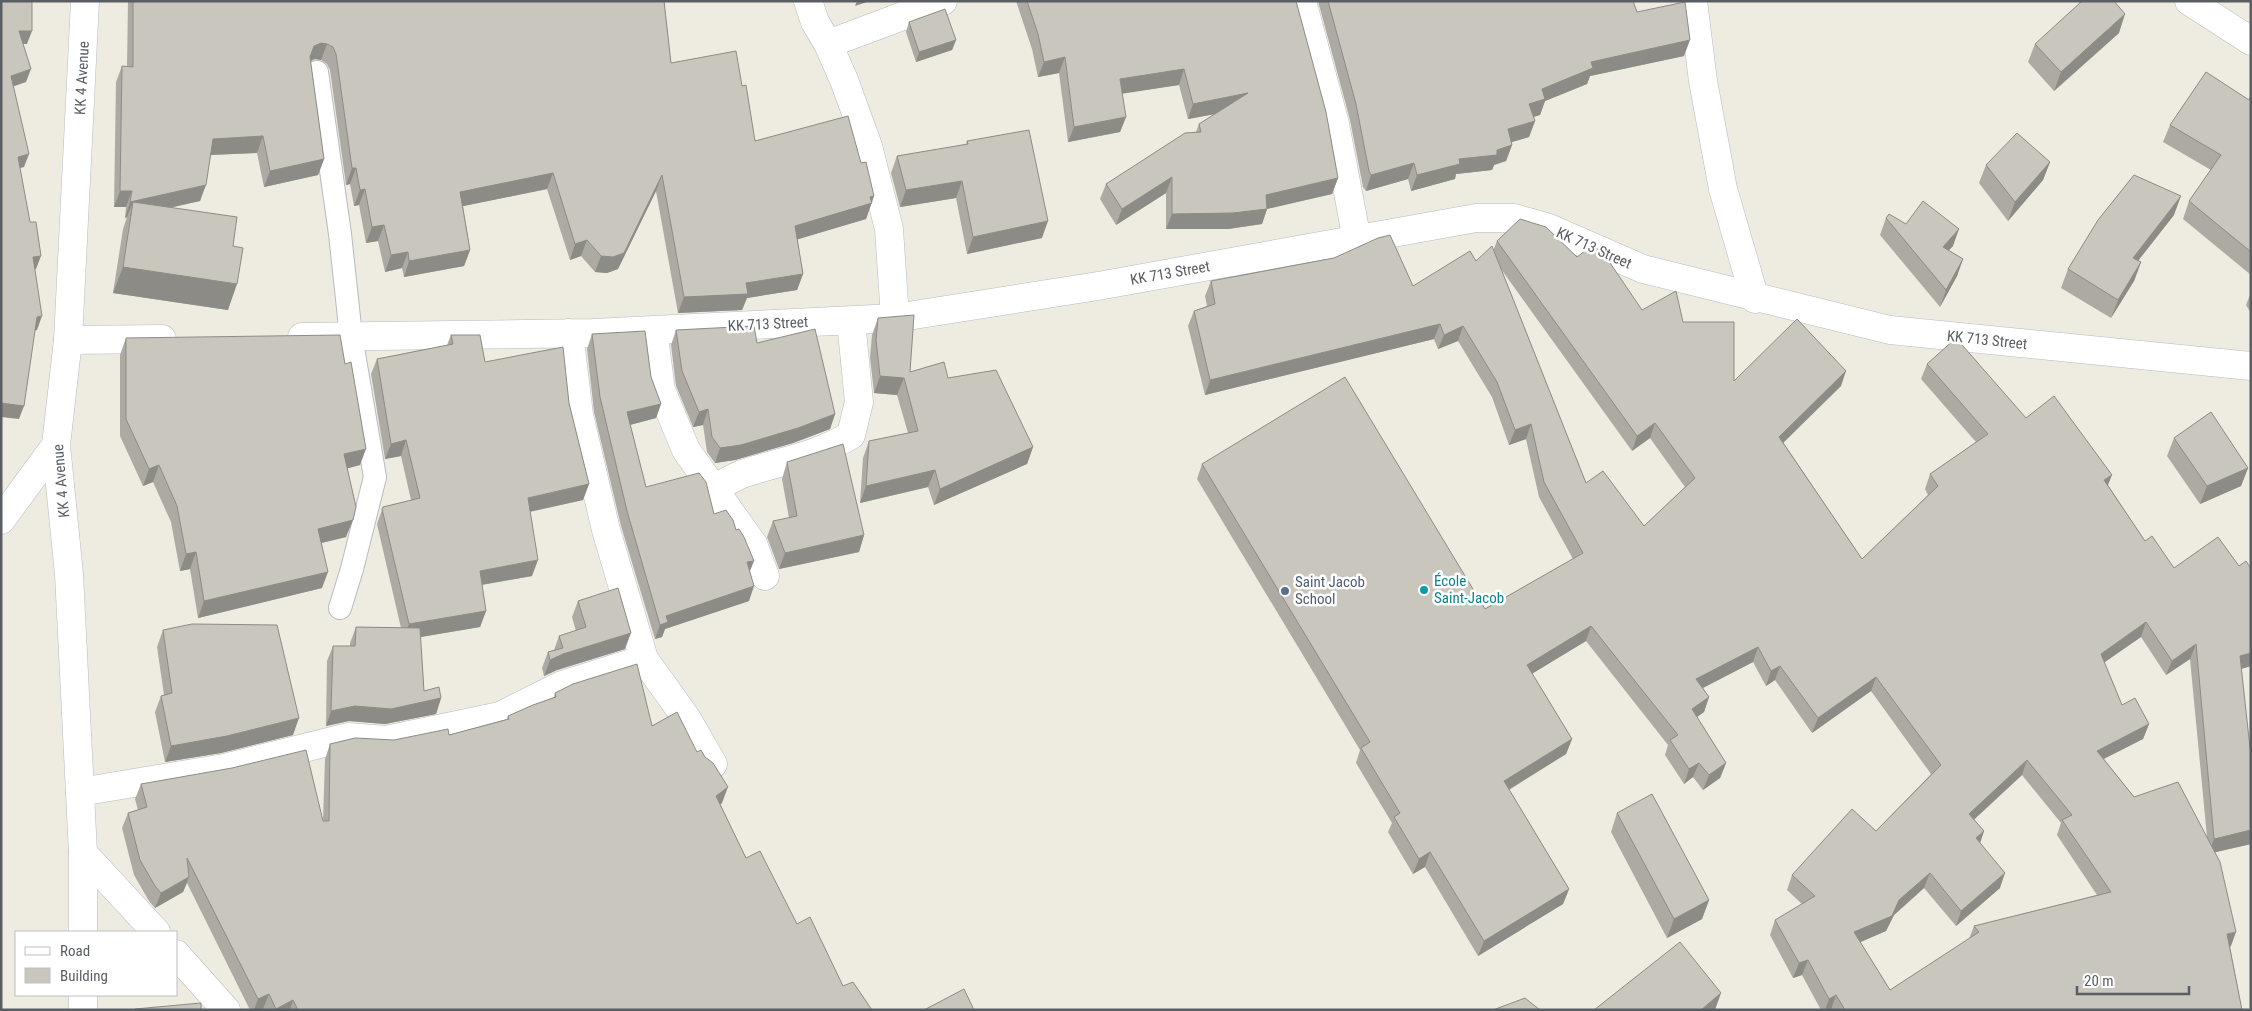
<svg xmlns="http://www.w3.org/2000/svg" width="2252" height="1011" viewBox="0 0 2252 1011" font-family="'Roboto Condensed',sans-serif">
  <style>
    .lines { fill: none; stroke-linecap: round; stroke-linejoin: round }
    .lane-casing { stroke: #b7babf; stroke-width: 24 }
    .street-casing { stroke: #b7babf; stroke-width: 29 }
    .secondary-casing { stroke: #b7bbc1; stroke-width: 29 }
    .lane { stroke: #fff; stroke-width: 22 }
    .street { stroke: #fff; stroke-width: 28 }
    .secondary { stroke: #fff; stroke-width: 28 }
    .wall { fill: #adaaa3; fill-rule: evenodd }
    .shaded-wall { fill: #8d8b85 }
    .building { fill: #c9c6be; stroke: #8d8b85; fill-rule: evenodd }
    .culture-dot { fill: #0f9aa8; stroke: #fff; stroke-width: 2 }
    .service-dot { fill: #5c6f8a; stroke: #fff; stroke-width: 2 }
    .labels { text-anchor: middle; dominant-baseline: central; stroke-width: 5; stroke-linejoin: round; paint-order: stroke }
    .street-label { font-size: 15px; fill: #5a5e63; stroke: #fff }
    .culture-label { font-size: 15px; fill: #0d838f; stroke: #fff; text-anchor: start }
    .service-label { font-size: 15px; fill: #4e5e75; stroke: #fff; text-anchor: start }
  </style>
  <rect width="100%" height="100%" fill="#eeebe1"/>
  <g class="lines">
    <defs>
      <path id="lane" d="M317 72 340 234 351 336 375 477 352 569 340 608"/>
      <path id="street" d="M808 1 815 22 828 44 844 80 868 146 889 229 895 318
        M1302 1 1335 124 1357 240
        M1693 1 1703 81 1723 189 1755 299
        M2189 1 2251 41
        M828 44 943 1
        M653 330 661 390 686 450 753 544 765 576
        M569 333 579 415 606 530 644 659 687 719 713 764
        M302 337 593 333 895 318 1098 286 1476 218H1514L1549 228 1643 269 1890 330 2251 366
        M68 340 162 339
        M715 489C723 484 732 478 742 474 780 461 815 457 851 435L859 402 851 321
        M80 792 224 768 348 737 386 740 500 716 562 685 644 659
        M83 853 156 932
        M176 954 226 1010"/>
      <path id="secondary" d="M1 520 56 445
        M83 932V853L69 574 56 445 68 340 85 1
        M83 1010V995"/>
    </defs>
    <!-- lane casing -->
    <use href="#lane" class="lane-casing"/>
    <!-- street casing -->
    <use href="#street" class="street-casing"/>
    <!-- secondary casing -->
    <use href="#secondary" class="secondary-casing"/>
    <!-- lane -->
    <use href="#lane" class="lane"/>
    <!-- street -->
    <use href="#street" class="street"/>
    <!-- secondary -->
    <use href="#secondary" class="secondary"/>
  </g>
  <!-- wall -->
  <path class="wall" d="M128 1H664L671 63 742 86 755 141 861 163 874 196 866 219 797 239 803 274 797 290 747 298 742 310 678 313 656 191 618 269 607 273 595 272 581 256 570 260 547 189 463 206 470 250 464 266 404 277 402 268 385 272 378 241 366 243 359 205 354 206 350 184 346 185 330 70 327 64 321 60 315 59 310 61 324 159 318 175 264 187 257 153 211 155 200 201 170 208 233 246 228 310 113 293 123 229 127 217 125 218 126 207H114L116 82 122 66H127Z
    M1016 1H1296L1338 178 1332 194 1267 209 1262 224 1228 229H1166V193L1116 225 1100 199 1106 184 1196 132 1199 124 1215 114 1188 119 1179 85 1122 93 1126 117 1120 132 1068 142 1059 73 1038 77 1032 49Z
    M1318 1H1633L1637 12 1684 56 1590 76 1587 84 1545 101 1540 115 1533 117 1535 121 1529 137 1511 142 1512 145 1506 161 1494 165 1492 170 1456 174 1455 179 1411 191 1408 179 1366 191 1363 187 1350 120Z
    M909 22 956 40 952 50 916 62 906 32Z
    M2119 33 2054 91 2028 62 2035 44Z
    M2251 95V275L2183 219 2189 201 2211 170 2163 142 2170 125 2249 100Z
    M967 141 1042 238 967 254 956 198 900 207 891 173 897 156 966 145Z
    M2050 162 2043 180 2008 221 1979 183 1986 165Z
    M2174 215 2138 261 2141 262 2134 281 2111 318 2061 288 2068 269Z
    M1886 218 1906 224 1953 246 1949 250 1963 259 1957 276 1940 307 1880 235Z
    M1497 241 1577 257 1642 310 1683 322 1734 381 1841 386 1783 442 1862 559 1928 495 1925 489 1930 474 1976 442 1921 379 1927 364 2026 418 2108 485 2145 541 2174 568 2239 566 2251 569V666L2241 669 2251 757V844L2215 852 2231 946 2230 947 2242 1010H1821L1802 975 1793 978 1770 935 1775 920 1802 904 1787 890 1792 875 1876 831 1931 774 1871 691 1812 733 1775 680 1766 686 1753 662 1703 688 1709 697 1704 712 1697 717 1726 763 1720 778 1703 790 1693 777 1684 784 1665 755 1668 745 1586 641 1532 673 1572 739 1566 754 1509 790 1569 889 1563 904 1478 956 1425 867 1413 874 1388 832 1392 823 1356 763 1360 750 1197 479 1202 464 1485 609 1573 559 1539 497 1526 439 1509 445 1492 397 1458 341 1438 349 1434 339 1205 395 1188 326 1194 311 1207 306 1205 296 1211 281 1413 286 1476 261 1493 251ZM1501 269 1632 451 1650 438 1685 487 1644 526 1586 483ZM2141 637 2166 675 2190 659 2207 837 2134 797 2104 759 2143 739 2149 724 2122 705 2104 662ZM2022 775 2061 823 2057 835 2097 895 1974 926 1969 939 1890 990 1860 942 1886 931 1894 915 1924 888 1956 926 2000 888 1980 843 1984 831 1974 819Z
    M2251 292V313L2246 305Z
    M878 318 910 372 948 378 1033 447 1027 464 934 505 928 487 860 503 863 458 869 441 908 433 897 395 874 393 870 357 872 335Z
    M676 330 757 343 835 414 830 429 793 443 735 460 715 463 707 452 703 425 693 427 676 386 671 345Z
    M592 334 651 377 661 404 656 418 630 425 646 487 714 514 750 572 749 601 665 629 662 637 655 639 621 526 594 412 587 349Z
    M451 335 485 362 569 403 589 484 583 500 530 512 532 576 482 585 486 611 480 627 420 637 424 691 441 698 436 714 385 724 349 721 326 726 327 661 333 646H350V643L356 627 401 628 377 524 383 507 411 500 401 456 385 459 371 374 377 359 447 345Z
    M126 338 360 465 347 468 346 537 322 543V588L198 618 190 569 180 571 171 522 153 482 143 486 120 436V355Z
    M2174 438 2248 468 2241 486 2200 504 2167 456Z
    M787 462 864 535 859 552 779 569 767 537 773 521 789 518 782 479Z
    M578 601 625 649 557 670 544 676 542 668 548 652 554 650 559 636 576 631 572 617Z
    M163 630 293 735 221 753 165 762 155 712 161 696 164 695 157 647Z
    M555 693 652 726 722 803 720 805 746 858 797 924 843 986 872 1010H264L263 1009 262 1010H250L187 883 183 892 155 908 149 901 134 875 122 828 128 813 138 810 135 799 141 784 323 821 325 759 330 744 394 740 449 735 507 719 508 716 554 697Z
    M1617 813 1709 900 1702 919 1667 938 1611 832Z"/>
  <!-- shaded-wall -->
  <path class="shaded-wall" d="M857 1H870L855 6Z
    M2125 14 2119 33 2054 91 2061 72Z
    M19 31H32L27 44H14Z
    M956 40 952 50 916 62 919 52Z
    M1690 40 1684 56 1590 76 1587 84 1545 101 1540 115 1523 120 1529 104 1542 89 1591 62Z
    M321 43 327 44 321 60 315 59 309 62 304 73 314 46Z
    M1065 57 1059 73 1038 77 1044 62Z
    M31 69 26 82 6 89 11 76Z
    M1184 69 1179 85 1114 95 1120 79Z
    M1248 93 1242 109 1188 119 1193 104Z
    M1126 117 1120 132 1068 142 1074 127Z
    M1535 121 1529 137 1502 145 1508 129Z
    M263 136 257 153 208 155 213 139Z
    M1512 145 1506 161 1494 165 1492 170 1456 174 1455 179 1411 191 1417 175 1459 159 1497 150Z
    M29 154 24 167 13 170 18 157Z
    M324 159 318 175 264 187 270 171Z
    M2050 162 2043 180 2008 221 2015 202Z
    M1414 163 1408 179 1366 191 1371 175Z
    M352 168H356L350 184 346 185Z
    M553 173 547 189 454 208 460 192Z
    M662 175 656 191 618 269 607 273 595 272 601 256Z
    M1172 177 1166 193 1116 225 1122 209Z
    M1338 178 1332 194 1267 209 1262 224 1228 229H1166L1172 214 1266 195Z
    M962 181 956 198 900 207 906 190Z
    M206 185 200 201 130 216 133 202 127 217 125 218 130 202Z
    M365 189 359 205 354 206 360 190Z
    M120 191H132L126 207H114Z
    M874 196 866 219 789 242 795 226 870 197Z
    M2181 196 2174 215 2126 276 2133 258Z
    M1048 221 1042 238 967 254 973 237Z
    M384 225 378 241 366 243 372 227Z
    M1959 229 1953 246 1936 263 1943 247Z
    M587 240 581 256 570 260 575 244Z
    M470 250 464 266 404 277 409 261Z
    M408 252 402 268 385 272 391 255Z
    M41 256 36 269 28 270 33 257Z
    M1963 259 1957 276 1940 307 1946 290Z
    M2141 262 2134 281 2111 318 2118 300Z
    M123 267 237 284 228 310 113 293Z
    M803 274 797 290 747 298 742 310 678 313 684 297 746 283Z
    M42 316 37 330 32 331 37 317Z
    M1440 324 1434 339 1205 395 1210 380Z
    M1463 326 1458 341 1438 349 1444 335Z
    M1846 371 1841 386 1774 452 1779 437Z
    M880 376 904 378 897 395 874 393Z
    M1 403 24 406 19 419 1 417Z
    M661 404 656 418 622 427 627 412Z
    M708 409 703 425 693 427 699 412Z
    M835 414 830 429 793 443 735 460 715 463 720 448Z
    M1655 423 1650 438 1632 451 1637 436Z
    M1531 424 1526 439 1509 445 1515 430Z
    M406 440 401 456 385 459 391 444Z
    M1033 447 1027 464 934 505 940 489Z
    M366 449 360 465 338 471 344 454Z
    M159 465 153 482 143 486 149 469Z
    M2248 468 2241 486 2200 504 2207 486Z
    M935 470 928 487 860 503 866 486Z
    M2112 475 2106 490 2104 480Z
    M589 484 583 500 523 513 528 498Z
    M353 520 346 537 312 545 318 529Z
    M864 535 859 552 779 569 785 553Z
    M196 552 190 569 180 571 186 554Z
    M538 560 532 576 474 586 480 571Z
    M754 561 748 576 747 562Z
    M328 572 322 588 198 618 204 601Z
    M754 586 749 601 665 629 662 637 655 639 660 625 666 616Z
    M486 611 480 627 403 640 409 624Z
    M2146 622 2141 637 2095 669 2101 654Z
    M1591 626 1586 641 1522 680 1527 665Z
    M631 633 625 649 557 670 544 676 550 660 563 654Z
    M2196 644 2190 659 2166 675 2172 661Z
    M1758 647 1753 662 1691 694 1696 679Z
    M2251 653V666L2234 671 2240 656Z
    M1780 666 1775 680 1766 686 1771 671Z
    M1876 677 1871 691 1812 733 1818 718Z
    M1709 697 1704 712 1687 724 1692 709Z
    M441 698 436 714 385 724 349 721 326 726 331 711 355 706Z
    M299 718 293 735 221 753 165 762 171 746Z
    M2149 724 2143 739 2091 765 2097 751Z
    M1572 739 1566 754 1498 796 1504 781Z
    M2027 760 2022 775 1964 829 1969 814Z
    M1699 763 1693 777 1684 784 1689 769Z
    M1726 763 1720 778 1703 790 1709 775Z
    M728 787 722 803 710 812 716 796Z
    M2251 830V844L2208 854 2214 839Z
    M1984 831 1979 846 1976 838Z
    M1430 852 1425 867 1413 874 1419 859Z
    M1930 873 1924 888 1894 915 1886 931 1849 947 1854 932 1899 900Z
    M2005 873 2000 888 1956 926 1961 911Z
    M189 877 183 892 155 908 161 893Z
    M1569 889 1563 904 1478 956 1484 941Z
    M1709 900 1702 919 1667 938 1674 919Z
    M2236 932 2231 946 2222 949 2227 934Z
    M1808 960 1802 975 1793 978 1799 963Z
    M1721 993 1715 1010H1701Z
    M269 994 263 1009 262 1010H254L258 999Z
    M1836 995 1831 1010H1825L1829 999Z
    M293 1000 290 1010H276V1009Z"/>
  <!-- building -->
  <path class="building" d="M1 1H32V31H19L31 69 11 76 29 154 18 157 30 222H36L41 256 33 257 42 316 37 317 24 406 1 403Z
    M133 1H664L671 63 736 51 742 86 746 85 755 141 848 116 861 163 866 162 874 196 870 197 872 203 795 226 803 274 746 283 748 294 684 297 662 175 624 253 613 257 601 256 587 240 575 244 553 173 460 192 470 250 409 261 408 252 391 255 384 225 372 227 365 189 360 190 356 168H352L336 54 333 47 327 44 321 43 314 46 310 57 324 159 270 171 263 136 213 139 206 185 130 202 132 191H120L122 66 133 67Z
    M1027 1H1296L1326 112 1338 178 1266 195 1267 209 1233 213 1172 214V177L1122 209 1106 184 1185 133 1201 132 1199 124 1248 93 1193 104 1184 69 1120 79 1126 117 1074 127 1065 57 1044 62 1038 34Z
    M1328 1H1633L1637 12 1685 2 1690 40 1591 62 1593 68 1542 89 1545 99 1529 104 1535 121 1508 129 1512 145 1497 150V155L1459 159 1460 164 1417 175 1414 163 1371 175 1369 171 1356 104Z
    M2082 1H2114L2125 14 2061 72 2035 44Z
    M945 9 956 40 919 52 909 22Z
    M2206 72 2249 100 2251 95V252L2189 201 2221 155 2170 125Z
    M1029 130 1048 221 973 237 962 181 906 190 897 156 968 144 967 141Z
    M2017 133 2050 162 2015 202 1986 165Z
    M2134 175 2181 196 2133 258 2141 262 2118 300 2068 269 2098 220Z
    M1923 201 1959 229 1943 247 1963 259 1946 290 1886 218 1889 214 1906 224Z
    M133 202 237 217 233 246 243 248 237 284 123 267Z
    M1520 219 1546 227 1577 257 1591 246 1602 251 1642 310 1676 291 1683 322H1734V381L1797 319 1846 371 1779 437 1862 559 1938 486 1930 474 1988 434 1927 364 1956 338 2026 418 2054 396 2112 475 2104 480 2145 541 2152 536 2174 568 2218 537 2239 566 2246 561 2251 569V653L2240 656 2251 757V830L2214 839 2196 644 2172 661 2146 622 2101 654 2122 705 2135 698 2149 724 2097 751 2134 797 2178 782 2220 862 2236 932 2227 934 2242 1010H1845L1836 995 1829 999 1808 960 1799 963 1775 920 1815 896 1792 875 1852 809 1876 831 1941 765 1876 677 1818 718 1780 666 1771 671 1758 647 1696 679 1709 697 1692 709 1726 763 1709 775 1699 763 1689 769 1670 740 1678 735 1591 626 1527 665 1572 739 1504 781 1569 889 1484 941 1430 852 1419 859 1394 817 1400 813 1361 748 1370 742 1202 464 1345 377 1485 609 1583 553 1544 482 1531 424 1515 430 1497 382 1463 326 1444 335 1440 324 1210 380 1194 311 1215 304 1211 281 1334 258 1378 238 1390 235 1413 286 1470 251 1476 261 1492 246 1586 483 1603 471 1644 526 1695 478 1655 423 1637 436 1497 241ZM2027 760 2072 815 2062 820 2111 892 1974 926 1979 932 1890 990 1854 932 1892 916 1899 900 1930 873 1961 911 2005 873 1976 838 1984 831 1969 814Z
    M914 315 910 372 944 362 948 378 996 370 1033 447 940 489 935 470 866 486 869 441 918 431 904 378 880 376 876 340 878 318Z
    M754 326 757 343 815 329 835 414 798 428 741 445 720 448 712 437 708 409 699 412 682 371 676 330Z
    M645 331 651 377 661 404 627 412 646 487 699 473 706 482 714 514 726 510 733 520 736 530 739 529 744 537 754 561 747 562 754 586 666 616 668 622 660 625 627 511 600 397 592 334Z
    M340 335 345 364 351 362 366 449 344 454 356 507 353 520 318 529 328 572 204 601 196 552 186 554 177 506 159 465 149 469 126 419V338Z
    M451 335H480L485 362 563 347 569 403 589 484 528 498 538 560 480 571 486 611 409 624 382 509 383 507 420 498 406 440 391 444 377 359 453 344Z
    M2211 412 2248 468 2207 486 2174 438Z
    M843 444 864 535 785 553 773 521 797 516 787 462Z
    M618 588 631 633 563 654 550 660 548 652 563 648 559 636 586 627 578 601Z
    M192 624 277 625 299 718 227 736 171 746 161 696 172 693 163 630Z
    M356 627 420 628 424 691 439 687 441 698 391 709 355 706 331 711 333 646H355Z
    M637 664 652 726 677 712 697 752 701 750 705 757 713 763 728 787 716 796 746 858 760 851 797 924 810 917 843 986 853 982 872 1010H298L293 1000 276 1009 269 994 258 999 187 858 189 877 161 893 155 886 140 860 128 813 147 807 141 784 232 768 306 750 323 821H329L330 744 355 738 394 740 448 729 449 735 509 719 508 716 533 705 556 697 555 693 573 684Z
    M1652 794 1709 900 1674 919 1617 813Z
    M1680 942 1721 993 1701 1010H1594Z
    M964 989 974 1010H924Z
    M1525 998 1540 1010H1493Z
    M201 1003V1010H135V1009Z"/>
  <!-- markers -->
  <circle class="culture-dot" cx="1424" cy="590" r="5"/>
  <circle class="service-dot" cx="1285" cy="591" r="5"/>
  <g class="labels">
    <!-- street labels -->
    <g class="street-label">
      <text transform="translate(82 78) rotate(-87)">KK 4 Avenue</text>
      <text transform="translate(1594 248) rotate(24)">KK 713 Street</text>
      <text transform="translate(1170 273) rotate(-10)">KK 713 Street</text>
      <text transform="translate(768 324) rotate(-3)">KK 713 Street</text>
      <text transform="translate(1987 340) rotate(6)">KK 713 Street</text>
      <text transform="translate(61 481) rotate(-95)">KK 4 Avenue</text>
    </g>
    <!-- culture labels -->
    <g class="culture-label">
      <text x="1434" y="581">École<tspan x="1434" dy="17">Saint-Jacob</tspan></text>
    </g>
    <!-- service labels -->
    <g class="service-label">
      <text x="1295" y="582">Saint Jacob<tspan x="1295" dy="17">School</tspan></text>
    </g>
  </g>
  <!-- border -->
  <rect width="2252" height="1011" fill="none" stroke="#5a5e63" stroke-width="5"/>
  <!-- legend -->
  <rect x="15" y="931" width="162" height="65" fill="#ffffff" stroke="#bdbfc1"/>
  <rect x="25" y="947" width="25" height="8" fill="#ffffff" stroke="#bdbfc1"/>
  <text x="60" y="956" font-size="15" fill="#5a5e63">Road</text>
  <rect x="25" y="968" width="25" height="15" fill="#c9c6be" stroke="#bdbfc1"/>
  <text x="60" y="981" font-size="15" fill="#5a5e63">Building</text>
  <!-- scale -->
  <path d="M2077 986v8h112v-8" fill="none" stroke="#5a5e63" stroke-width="2.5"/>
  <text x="2084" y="986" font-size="15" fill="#5a5e63" stroke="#ffffff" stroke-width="4" paint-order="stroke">20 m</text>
</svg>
